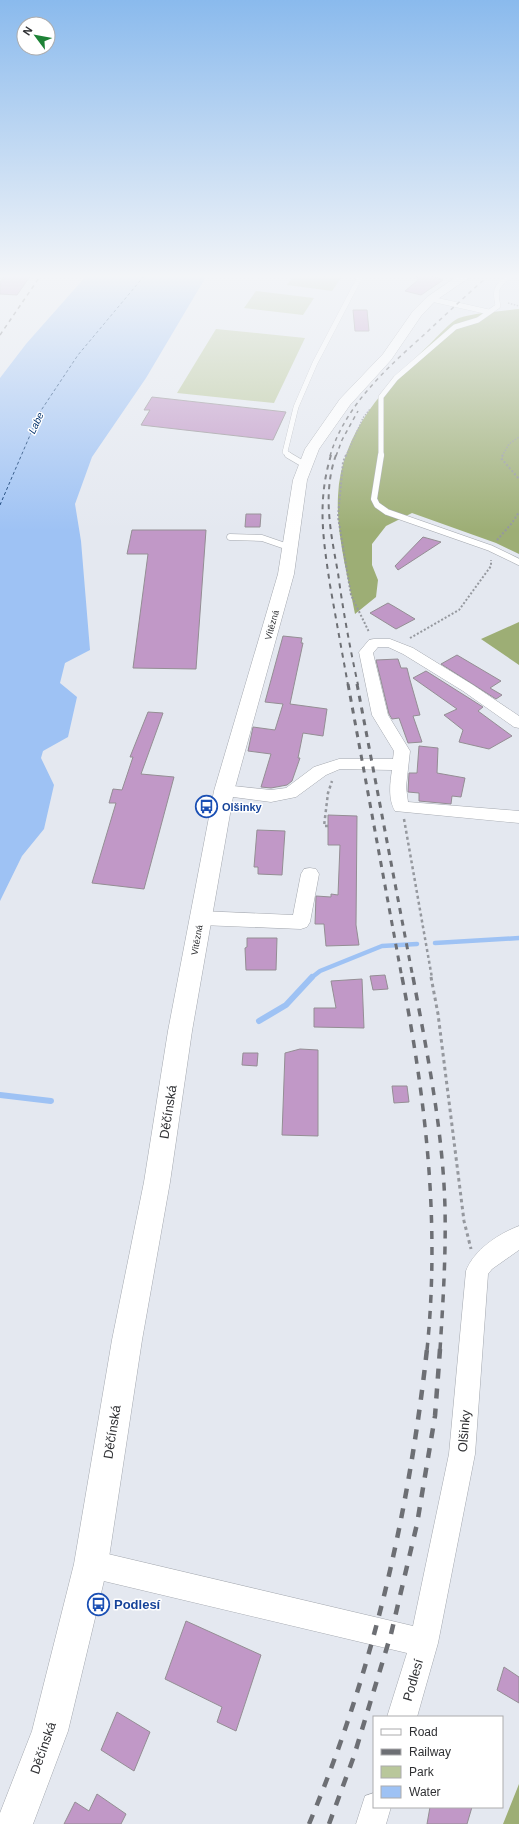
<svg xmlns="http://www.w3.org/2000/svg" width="519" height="1824" viewBox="0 0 519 1824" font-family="Arial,sans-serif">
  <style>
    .green { fill: #b9c79b }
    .forest { fill: #9dae75 }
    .water { fill: #9ec2f4 }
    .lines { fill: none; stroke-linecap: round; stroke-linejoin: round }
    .stream-far1 { stroke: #9ec2f4; stroke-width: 4.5 }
    .stream { stroke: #9ec2f4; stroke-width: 6 }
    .ferry { stroke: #03326c; stroke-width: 1; stroke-dasharray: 3 2.5; stroke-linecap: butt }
    .building { fill: #c198c7; stroke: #948e94 }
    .lane-far1-casing { stroke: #a4a8af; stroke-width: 5.5 }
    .lane-casing { stroke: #a4a8af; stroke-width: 7 }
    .street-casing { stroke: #a4a8af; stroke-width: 1 }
    .secondary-casing { stroke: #a4a8af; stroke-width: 1 }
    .path-far3 { stroke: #95989e; stroke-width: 1.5; stroke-dasharray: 1.5 1.5; stroke-linecap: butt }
    .path-far2 { stroke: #95989e; stroke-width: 2; stroke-dasharray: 2 2; stroke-linecap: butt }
    .path-far1 { stroke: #95989e; stroke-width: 2.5; stroke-dasharray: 3 3; stroke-linecap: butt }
    .path { stroke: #95989e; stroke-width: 3; stroke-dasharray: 3.5 3.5; stroke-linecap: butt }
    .lane-far1 { stroke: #fff; stroke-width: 5 }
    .lane { stroke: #fff; stroke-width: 6 }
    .street { fill: #fff; fill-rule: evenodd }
    .secondary { fill: #fff; fill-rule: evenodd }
    .rail-far4 { stroke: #6d6f74; stroke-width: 1.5; stroke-dasharray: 4 4; stroke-linecap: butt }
    .rail-far3 { stroke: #6d6f74; stroke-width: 2; stroke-dasharray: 5 5; stroke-linecap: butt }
    .rail-far2 { stroke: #6d6f74; stroke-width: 3; stroke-dasharray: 6 6; stroke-linecap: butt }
    .rail-far1 { stroke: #6d6f74; stroke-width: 3.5; stroke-dasharray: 8 8; stroke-linecap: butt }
    .rail { stroke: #6d6f74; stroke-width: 4.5; stroke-dasharray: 10 10; stroke-linecap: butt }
    .labels { text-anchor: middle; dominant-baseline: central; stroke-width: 3; stroke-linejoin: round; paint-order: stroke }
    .far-street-label { font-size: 9px; fill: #2f3033; stroke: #fff }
    .far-water-label { font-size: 10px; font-style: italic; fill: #03326c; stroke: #fff }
    .transit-label { font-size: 11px; font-weight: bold; fill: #164399; stroke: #fff; text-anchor: start }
    .near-street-label { font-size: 13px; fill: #2f3033; stroke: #fff }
    .near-transit-label { font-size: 13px; font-weight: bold; fill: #164399; stroke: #fff; text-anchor: start }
  </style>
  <rect width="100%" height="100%" fill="#e4e8f0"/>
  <!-- green -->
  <path class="green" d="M295 275H343L332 291 287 285Z
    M256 291 314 298 303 315 244 308Z
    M216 329 305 338 274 403 177 393Z"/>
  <!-- forest -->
  <path class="forest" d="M519 309V554L496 543 412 513 386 526 372 544V565L378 580 376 597 355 614C348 576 336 535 338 496 341 432 385 386 430 344 436 338 451 321 459 318 474 313 502 311 519 309Z
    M519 622V665L481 639Z
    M519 1784V1824H503Z"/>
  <!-- water -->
  <path class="water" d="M87 275H207L146 378 92 457 75 504 81 541 90 650 65 663 60 683 77 697 68 737 43 751 41 758 54 785 44 829 22 856 0 901V378L26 344Z"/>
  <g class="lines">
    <!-- stream-far1 -->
    <path class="stream-far1" d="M435 943 519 938
      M311 978 320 971 382 946 417 944"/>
    <!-- stream -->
    <path class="stream" d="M259 1021 286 1005 312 977
      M0 1095 51 1101"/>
    <!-- ferry -->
    <path class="ferry" d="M0 505 40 412 78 355 145 275"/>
  </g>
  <!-- building -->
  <path class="building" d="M5 275H31L17 295 0 294V282Z
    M416 275H430L443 280 421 295 405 291 418 280Z
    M353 310H367L369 331H355Z
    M152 397 286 412 273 440 141 425 150 410H144Z
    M246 514H261L260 527H245Z
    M132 530H206L196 669 133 668 148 554H127Z
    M423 537 441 542 398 570 395 566Z
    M388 603 395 607 415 619 396 629 370 613Z
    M283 636 302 638 301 643H303L290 704 327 709 323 736 303 733 298 758H300L292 781 287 785 271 788 261 787 271 754 248 751 253 727 275 730 283 704 265 702Z
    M457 655 501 681 490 688 502 695 496 699 441 664Z
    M398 659 401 668H407L410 680 420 715 413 716 422 742 408 743 399 718 392 719 389 714 376 660Z
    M426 671 483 707 478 711 512 736 489 749 459 742 463 730 444 715 457 709 413 678Z
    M148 712 163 713 141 774 174 777 144 889 92 883 116 803H109L113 789 122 790 133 757H130Z
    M419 746 438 748 437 773 465 778 461 797 452 796 451 804 419 801V793L408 792 409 773H417Z
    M328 815 357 816 356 925 359 945 326 946 324 924H315L316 896 331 897V894L338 895 340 845H328Z
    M257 830 285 831 282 875 258 874V867H254Z
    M247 938H277L276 970H246L245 948 247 947Z
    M385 975 388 989 373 990 370 976Z
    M362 979 364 1028 314 1027V1008H336L331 981Z
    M300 1049 318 1050V1136L282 1135 285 1053Z
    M243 1053H258L257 1066 242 1065Z
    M392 1086H407L409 1102 394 1103Z
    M186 1621 261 1655 236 1731 217 1722 222 1707 165 1679Z
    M504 1667 519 1677V1703L497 1690Z
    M117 1712 150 1732 134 1771 101 1750Z
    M97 1794 126 1814 121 1824H64L75 1802 89 1811Z
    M430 1807H472L467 1824H427Z"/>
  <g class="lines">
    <defs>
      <path id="lane-far1" d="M431 299 489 312
        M290 456 285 452 296 407 315 363 361 275
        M381 456V397L396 378 455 327 478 320 498 306C494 288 497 287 509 275"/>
      <path id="lane" d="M288 455 305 465
        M381 455 374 499 377 505 387 512 490 548 519 562
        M230 537 262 538 291 548"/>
      <path id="street" d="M374 639H390L413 648 473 685 519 716V728L514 727 463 691 403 654 388 647H378L373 653 388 715 410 751 406 787 408 802 519 811V823L395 811C388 799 390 783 392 770L340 769 326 775 296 797 271 802 218 795 216 791 218 787 224 785 271 790 286 788 314 767 339 759H393L394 751 372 715 359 652 369 640Z
        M310 868 316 869 319 874 310 922 307 927 301 929 201 925 195 923 192 918 195 913 201 911 293 915 301 874 304 869Z
        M519 1226V1250L492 1269 488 1274 475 1454 438 1643 417 1717H387L407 1653 91 1578 81 1574 77 1564 81 1554 91 1550 413 1626 449 1454 466 1271C474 1250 498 1234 519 1226Z
        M374 1793V1807H391L386 1824H356L365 1796Z"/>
      <path id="secondary" d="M459 275H473L435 301 421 316 391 360 350 405 319 449 307 480 294 574 234 791 192 1031 170 1182 142 1340 108 1564 68 1731 33 1824H0V1813L32 1731 74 1564 112 1340 144 1182 168 1031 214 791 278 574 293 480 305 449 340 399 383 354 413 311 427 297Z"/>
    </defs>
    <!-- lane-far1 casing -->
    <use href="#lane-far1" class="lane-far1-casing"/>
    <!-- lane casing -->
    <use href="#lane" class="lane-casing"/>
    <!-- street casing -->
    <use href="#street" class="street-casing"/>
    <!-- secondary casing -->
    <use href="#secondary" class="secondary-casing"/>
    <!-- path-far3 -->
    <path class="path-far3" d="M508 303 519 306
      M346 456 363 418 370 409
      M502 456 509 444 519 437"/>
    <!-- path-far2 -->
    <path class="path-far2" d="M346 455 343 462 338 517 351 595 369 632
      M503 455 501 458 519 479
      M497 540 512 523 519 512
      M410 638 459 610 491 566V560"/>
    <!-- path-far1 -->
    <path class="path-far1" d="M404 819 432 978
      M328 826H324L328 793 332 781"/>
    <!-- path -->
    <path class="path" d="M431 977 438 1014 464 1221 471 1249"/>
    <!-- lane-far1 -->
    <use href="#lane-far1" class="lane-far1"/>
    <!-- lane -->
    <use href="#lane" class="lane"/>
    <!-- street -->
    <use href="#street" class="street"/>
    <!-- secondary -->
    <use href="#secondary" class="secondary"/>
    <!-- rail-far4 -->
    <path class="rail-far4" d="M0 335 41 275
      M330 456C345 405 388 367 426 333 447 313 468 294 489 275
      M336 456 342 440 358 411"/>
    <!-- rail-far3 -->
    <path class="rail-far3" d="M331 455C317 502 323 538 330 585 336 619 342 652 348 685
      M336 455C322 494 331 534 338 573 343 611 350 648 358 685"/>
    <!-- rail-far2 -->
    <path class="rail-far2" d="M348 684 402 978
      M357 684 413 978"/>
    <!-- rail-far1 -->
    <path class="rail-far1" d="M402 977C426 1102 440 1222 427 1350
      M413 977C427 1053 443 1130 445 1208 446 1256 443 1302 440 1350"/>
    <!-- rail -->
    <path class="rail" d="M309 1824C373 1672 409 1512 427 1349
      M329 1824 354 1756 391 1634 417 1524 435 1416 440 1349"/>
  </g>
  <!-- sky -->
  <linearGradient id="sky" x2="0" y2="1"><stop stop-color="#8abaed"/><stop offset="0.52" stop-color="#f3f5f8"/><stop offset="1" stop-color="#f3f5f8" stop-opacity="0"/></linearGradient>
  <rect width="519" height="531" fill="url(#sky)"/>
  <!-- icons -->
  <defs>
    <symbol id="bus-ring" viewBox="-11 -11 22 22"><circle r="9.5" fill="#fff" stroke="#1a4fb4" stroke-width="1.5"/><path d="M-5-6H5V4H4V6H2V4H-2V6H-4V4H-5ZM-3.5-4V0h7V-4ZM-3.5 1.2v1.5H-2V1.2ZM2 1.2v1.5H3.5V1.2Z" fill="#1a4fb4"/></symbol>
  </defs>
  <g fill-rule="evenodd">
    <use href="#bus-ring" x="194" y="794" width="25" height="25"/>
    <use href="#bus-ring" x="86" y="1592" width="25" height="25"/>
  </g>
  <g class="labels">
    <!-- far-street labels -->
    <g class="far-street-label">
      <text transform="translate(272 625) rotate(-74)">Vítězná</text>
      <text transform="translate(197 940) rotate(-80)">Vítězná</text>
    </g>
    <!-- far-water labels -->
    <g class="far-water-label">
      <text transform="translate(36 423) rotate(-65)">Labe</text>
    </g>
    <!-- transit labels -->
    <g class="transit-label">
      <text x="222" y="807">Olšinky</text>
    </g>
    <!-- near-street labels -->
    <g class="near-street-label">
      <text transform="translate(168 1112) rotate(-81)">Děčínská</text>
      <text transform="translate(464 1431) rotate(-85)">Olšinky</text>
      <text transform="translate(112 1432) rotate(-81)">Děčínská</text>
      <text transform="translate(413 1680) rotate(-74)">Podlesí</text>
      <text transform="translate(43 1748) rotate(-71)">Děčínská</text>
    </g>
    <!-- near-transit labels -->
    <g class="near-transit-label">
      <text x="114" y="1604">Podlesí</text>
    </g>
  </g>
  <!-- legend -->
  <rect x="373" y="1716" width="130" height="92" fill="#ffffff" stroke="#acacad"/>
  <rect x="381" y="1729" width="20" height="6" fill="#ffffff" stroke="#acacad"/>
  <text x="409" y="1736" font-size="12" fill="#2f3033">Road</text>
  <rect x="381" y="1749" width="20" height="6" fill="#6d6f74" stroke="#acacad"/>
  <text x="409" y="1756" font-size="12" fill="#2f3033">Railway</text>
  <rect x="381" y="1766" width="20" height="12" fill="#b9c79b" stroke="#acacad"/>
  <text x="409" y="1776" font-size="12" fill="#2f3033">Park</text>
  <rect x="381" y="1786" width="20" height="12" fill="#9ec2f4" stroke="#acacad"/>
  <text x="409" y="1796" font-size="12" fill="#2f3033">Water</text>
  <!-- north arrow -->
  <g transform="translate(36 36) rotate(302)"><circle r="19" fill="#ffffff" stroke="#acacad"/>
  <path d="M0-3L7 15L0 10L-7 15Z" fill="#1d8236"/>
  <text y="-6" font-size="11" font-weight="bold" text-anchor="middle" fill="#2f3033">N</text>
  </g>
</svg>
